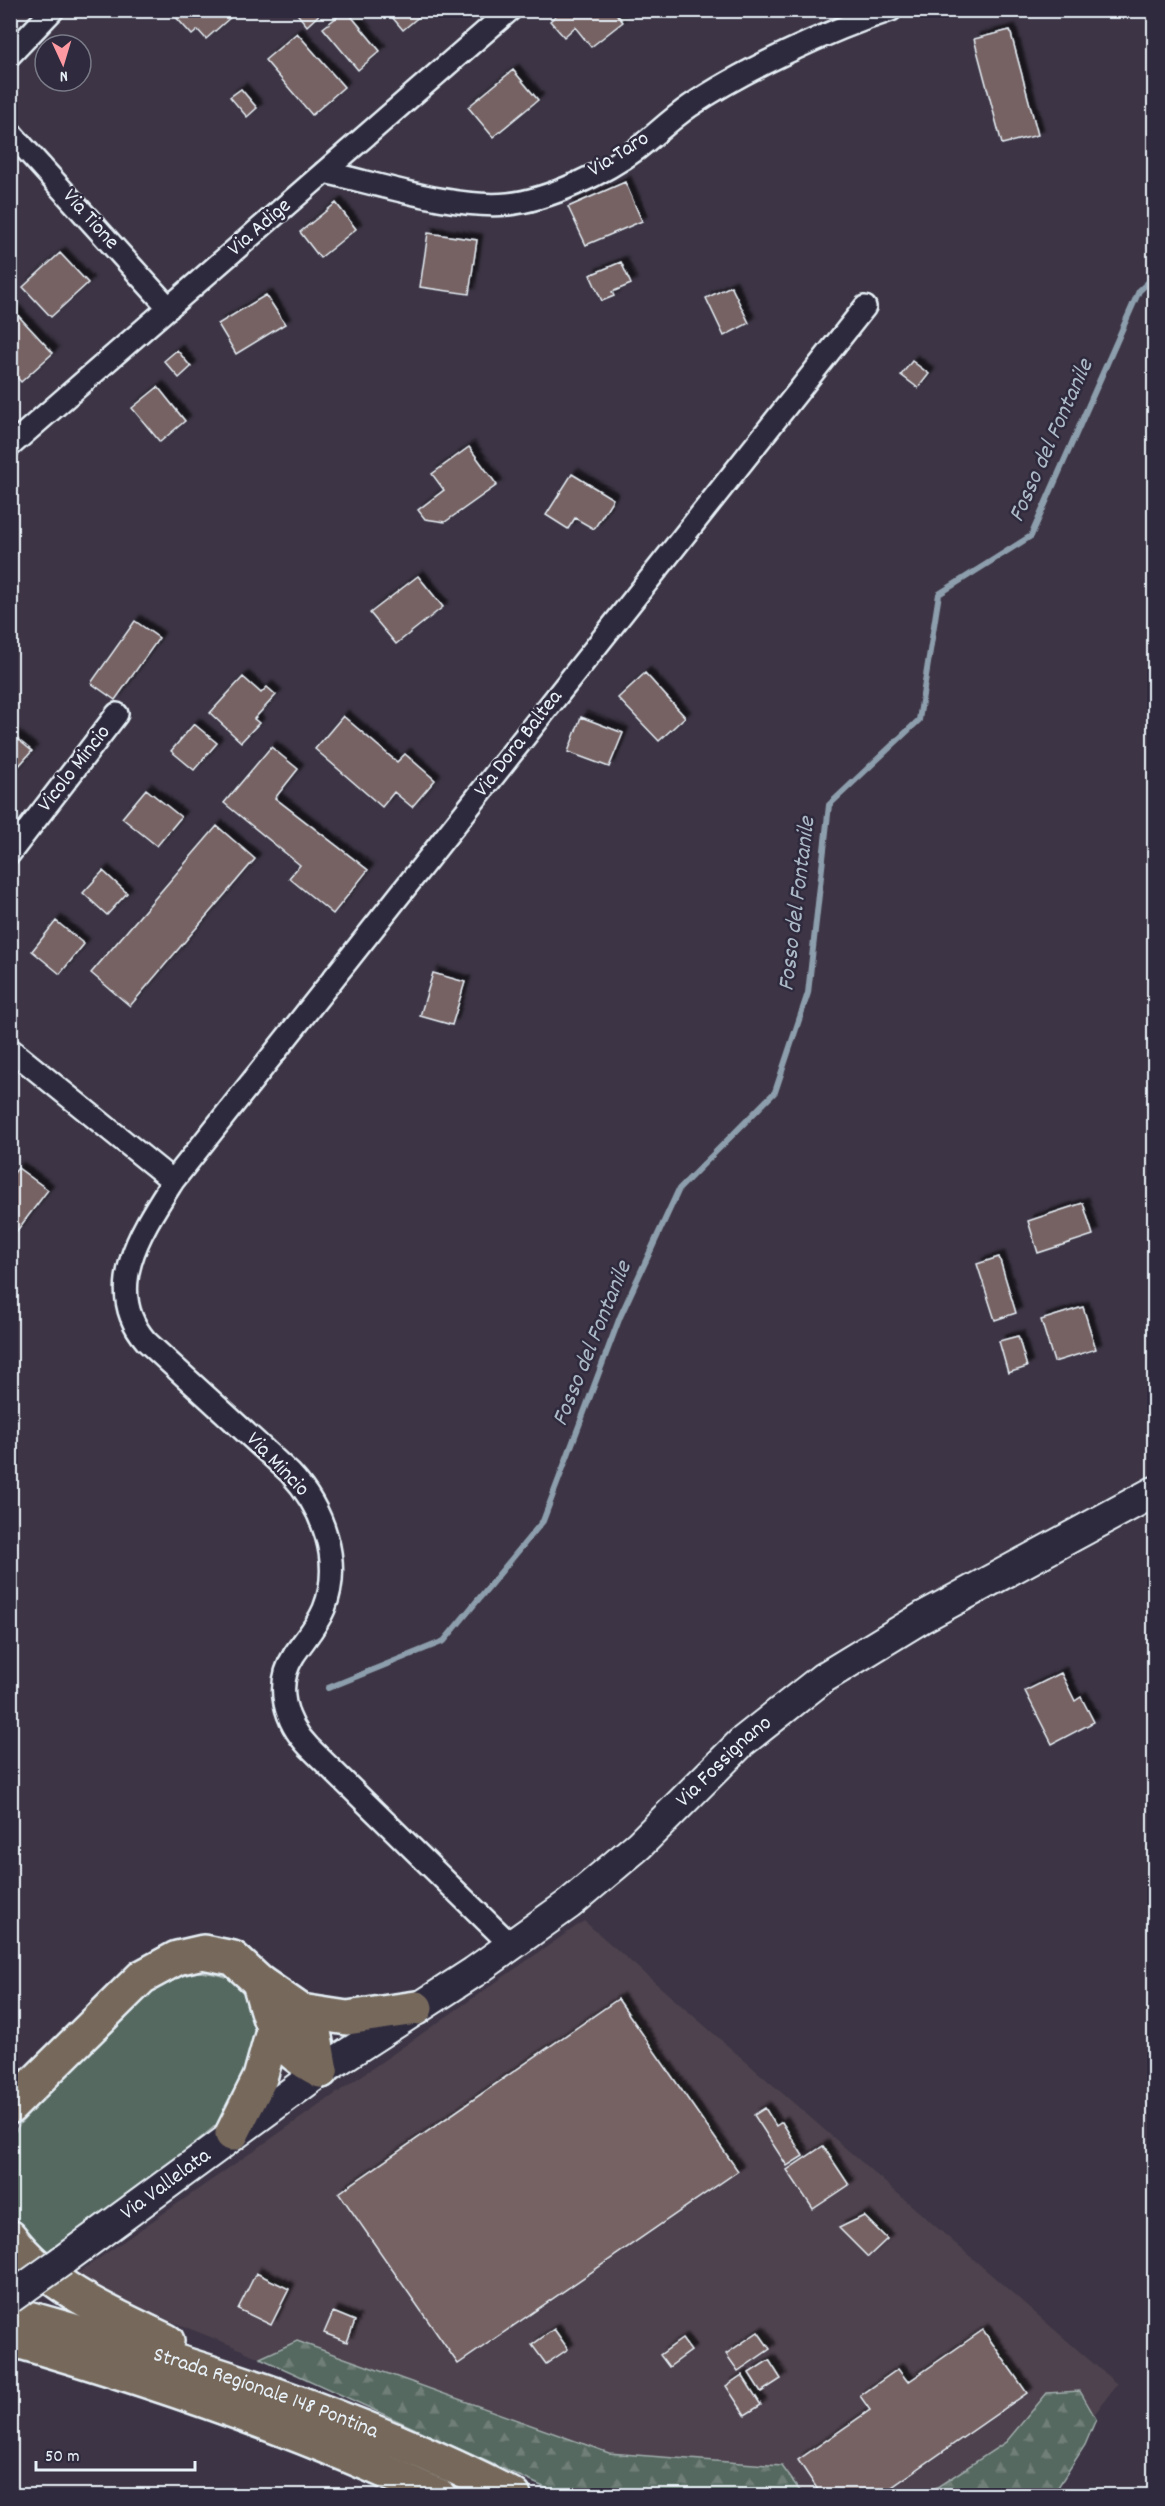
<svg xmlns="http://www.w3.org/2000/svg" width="1165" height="2506" viewBox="0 0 1165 2506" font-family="Dekko,sans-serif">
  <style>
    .built { fill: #4e424e }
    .grass { fill: #576961; stroke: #a0adac; stroke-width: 1.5 }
    .forest { fill: url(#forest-firs); stroke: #a0adac; stroke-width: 1.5 }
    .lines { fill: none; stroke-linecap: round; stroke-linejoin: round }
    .stream { stroke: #8d9ead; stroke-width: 6 }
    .building { fill: #766264; stroke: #e8f1f8; stroke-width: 1.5; filter: url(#shadow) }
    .street-casing { stroke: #e8f1f8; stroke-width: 26 }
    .secondary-casing { stroke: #e8f1f8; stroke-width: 34 }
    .highway-casing { stroke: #e8f1f8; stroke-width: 38 }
    .street { stroke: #2f2a3d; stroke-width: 21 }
    .secondary { stroke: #2f2a3d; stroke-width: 30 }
    .highway { stroke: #76695c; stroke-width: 33 }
    .secondary-bridge-casing { stroke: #e8f1f8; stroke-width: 34; stroke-linecap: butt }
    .secondary-bridge { stroke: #2f2a3d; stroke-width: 30 }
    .labels { text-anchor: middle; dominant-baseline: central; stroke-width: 5; stroke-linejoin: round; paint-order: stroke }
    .street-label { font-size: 22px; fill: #e8f1f8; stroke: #2f2a3d }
    .water-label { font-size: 24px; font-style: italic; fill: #abb9c6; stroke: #2f2a3d }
  </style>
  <defs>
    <pattern id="forest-firs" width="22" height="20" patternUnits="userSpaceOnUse" patternTransform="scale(1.5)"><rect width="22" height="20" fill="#576961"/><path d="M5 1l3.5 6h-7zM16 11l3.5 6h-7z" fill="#6f7f78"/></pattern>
    <filter id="shadow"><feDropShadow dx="5.5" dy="-5.5" stdDeviation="1.5" flood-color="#0009"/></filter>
  </defs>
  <rect width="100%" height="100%" fill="#3d3545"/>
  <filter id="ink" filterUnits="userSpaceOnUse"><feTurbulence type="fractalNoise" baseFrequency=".0167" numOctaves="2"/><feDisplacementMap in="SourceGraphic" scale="12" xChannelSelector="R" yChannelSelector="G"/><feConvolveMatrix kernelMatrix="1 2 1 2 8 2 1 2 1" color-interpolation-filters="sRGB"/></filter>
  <g filter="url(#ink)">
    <!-- built -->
    <path class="built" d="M584 1921 1117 2384 1034 2495H561L233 2346 108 2296 75 2275Z"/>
    <!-- grass -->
    <path class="grass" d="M198 1972C244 1975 245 1988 264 2025L226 2117 127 2199 37 2258 14 2222 11 2211 10 2141 19 2125 129 2006 166 1980Z"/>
    <!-- forest -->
    <path class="forest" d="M297 2341 609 2453 782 2466 803 2495H561L260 2358Z
      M1080 2391 1096 2419 1085 2445 1053 2495H925L1006 2442 1047 2393Z"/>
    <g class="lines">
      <!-- stream -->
      <path class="stream" d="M328 1688 444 1641 543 1521 620 1317 679 1189 775 1092 808 993 829 805 919 720 939 594 1031 536 1139 291 1154 277"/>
    </g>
    <!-- building -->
    <path class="building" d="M180 10H227L232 16 206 39 198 30 192 35 174 15Z
      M294 10H324L307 26Z
      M346 10 380 51 358 70 323 28Z
      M386 10H417L421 15 403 30Z
      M562 10H613L623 22 591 47 575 27 564 37 550 21Z
      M1010 30 1038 135 1002 144 974 39Z
      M297 33 344 87 312 115 265 60Z
      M513 70 538 100 493 137 468 107Z
      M241 89 257 108 247 117 230 97Z
      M625 182 642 221 586 245 568 207Z
      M336 203 356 229 320 258 300 232Z
      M428 233 477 240 469 294 420 287Z
      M60 253 88 283 51 317 23 287Z
      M621 262 631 284 612 292 614 296 602 301 590 275Z
      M731 286 749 323 724 336 706 298Z
      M266 295 285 324 236 354 218 324Z
      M10 307 53 353 21 382 10 370Z
      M177 350 191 367 179 378 164 361Z
      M912 361 929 374 918 388 901 375Z
      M158 387 185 421 160 442 132 408Z
      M469 447 497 485 445 522 425 519 418 510 444 490 432 474Z
      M572 474 613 499 594 529 575 518 568 529 546 515Z
      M418 576 443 607 396 644 370 613Z
      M135 621 159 638 115 700 91 683Z
      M645 673 685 717 659 741 618 698Z
      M243 677 261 693 267 687 276 695 254 719 259 723 241 742 210 713Z
      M343 716 397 762 405 754 435 780 412 807 394 792 382 807 315 749Z
      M581 717 623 733 609 767 568 752Z
      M194 724 217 743 194 770 171 751Z
      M10 733 32 751 10 776Z
      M271 747 298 769 275 798 368 870 333 914 289 878 300 865 224 803Z
      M146 789 181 817 157 846 122 818Z
      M217 826 255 859 130 1006 91 973Z
      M103 871 127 893 107 915 83 893Z
      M56 921 84 944 60 974 32 951Z
      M433 973 465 982 452 1025 420 1016Z
      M18 1168 48 1190 16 1232 10 1228V1178Z
      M1083 1203 1093 1235 1038 1253 1028 1221Z
      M999 1257 1016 1313 995 1320 977 1264Z
      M1083 1307 1096 1349 1054 1362 1041 1320Z
      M1018 1336 1027 1367 1008 1373 999 1341Z
      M1061 1673 1075 1701 1081 1697 1094 1722 1052 1744 1025 1691Z
      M618 1999 738 2171 458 2364 339 2193Z
      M765 2108 776 2126 782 2122 803 2156 787 2166 754 2115Z
      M823 2146 849 2185 813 2209 787 2170Z
      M864 2216 887 2239 868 2257 839 2228Z
      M256 2273 289 2289 271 2325 238 2309Z
      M333 2312 355 2321 347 2342 324 2333Z
      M554 2329 568 2349 546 2364 532 2345Z
      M983 2330 1027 2393 879 2496H822L798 2460 870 2410 860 2396 898 2369 908 2382Z
      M758 2332 770 2349 738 2371 726 2354Z
      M682 2339 691 2351 669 2367 660 2355Z
      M769 2360 781 2379 761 2392 749 2373Z
      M742 2375 761 2405 745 2415 726 2386Z"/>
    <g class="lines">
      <defs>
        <path id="street" d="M10 55 53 10
          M10 132 169 308
          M324 172C379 184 453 209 508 204 548 200 605 173 637 149 655 135 671 119 690 106 743 70 830 30 891 10
          M10 446 510 10
          M10 853 117 714
          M10 1049 173 1181C143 1228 101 1289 146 1341L290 1473C323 1508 343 1562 324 1609 317 1626 304 1640 294 1655 274 1686 285 1722 309 1747L512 1946
          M173 1181 865 307"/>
        <g id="secondary">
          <path id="s1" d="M62 2261 318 2073 474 1972 569 1904 639 1845 742 1742 823 1678 923 1617 1154 1492"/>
        </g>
        <g id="highway">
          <path d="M259 1982C272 2029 274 2047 321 2071"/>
          <path d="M301 2011 347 2018 416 2008"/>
          <path d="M10 2107 142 1977 177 1958 203 1952 233 1958 259 1982 301 2011 315 2037 321 2071"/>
          <path d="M232 2134 260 2078 273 2031"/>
          <path d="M10 2237C47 2287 113 2315 167 2341"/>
          <path id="s2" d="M10 2313C183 2361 354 2413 514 2496"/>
          <path d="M10 2339C156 2381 302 2431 439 2496"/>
        </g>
      </defs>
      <!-- street casing -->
      <use href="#street" class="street-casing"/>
      <!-- secondary casing -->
      <use href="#secondary" class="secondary-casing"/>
      <!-- highway casing -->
      <use href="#highway" class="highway-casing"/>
      <!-- street -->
      <use href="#street" class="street"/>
      <!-- secondary -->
      <use href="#secondary" class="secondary"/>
      <!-- highway -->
      <use href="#highway" class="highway"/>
      <defs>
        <path id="secondary-bridge" d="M10 2298 62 2261"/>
      </defs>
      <!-- secondary-bridge casing -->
      <use href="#secondary-bridge" class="secondary-bridge-casing"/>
      <!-- secondary-bridge -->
      <use href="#secondary-bridge" class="secondary-bridge"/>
    </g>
  </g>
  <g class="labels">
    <!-- street labels -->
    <g class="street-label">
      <text transform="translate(619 155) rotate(-32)">Via Taro</text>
      <text transform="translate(90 220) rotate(48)">Via Tione</text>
      <text transform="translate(260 228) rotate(-41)">Via Adige</text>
      <text transform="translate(519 744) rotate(-52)">Via Dora Baltea</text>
      <text transform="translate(75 769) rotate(-52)">Vicolo Mincio</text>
      <text transform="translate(277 1465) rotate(46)">Via Mincio</text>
      <text stroke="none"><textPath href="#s1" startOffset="831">Via Fossignano</textPath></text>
      <text stroke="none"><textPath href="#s1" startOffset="129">Via Vallelata</textPath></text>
      <text stroke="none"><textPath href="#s2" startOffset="268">Strada Regionale 148 Pontina</textPath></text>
    </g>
    <!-- water labels -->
    <g class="water-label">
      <text transform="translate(1052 441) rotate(-66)">Fosso del Fontanile</text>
      <text transform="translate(798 904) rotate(-83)">Fosso del Fontanile</text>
      <text transform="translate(593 1344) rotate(-68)">Fosso del Fontanile</text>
    </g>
  </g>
  <!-- margin -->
  <rect width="1165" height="2506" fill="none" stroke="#2f2a3d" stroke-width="36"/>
  <rect x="18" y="18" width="1129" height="2470" fill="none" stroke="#e8f1f8" stroke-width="2" filter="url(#ink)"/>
  <!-- north arrow -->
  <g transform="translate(63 63) rotate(176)"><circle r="28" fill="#2f2a3d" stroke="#797a88" stroke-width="1.5"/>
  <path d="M0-4.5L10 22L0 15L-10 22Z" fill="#ff9aa2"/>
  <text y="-9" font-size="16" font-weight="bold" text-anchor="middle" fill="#e8f1f8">N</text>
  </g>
  <!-- scale -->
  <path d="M36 2461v9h159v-9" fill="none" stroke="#e8f1f8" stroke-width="3"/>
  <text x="45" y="2461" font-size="18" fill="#e8f1f8" stroke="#2f2a3d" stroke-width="4.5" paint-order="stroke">50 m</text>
</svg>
